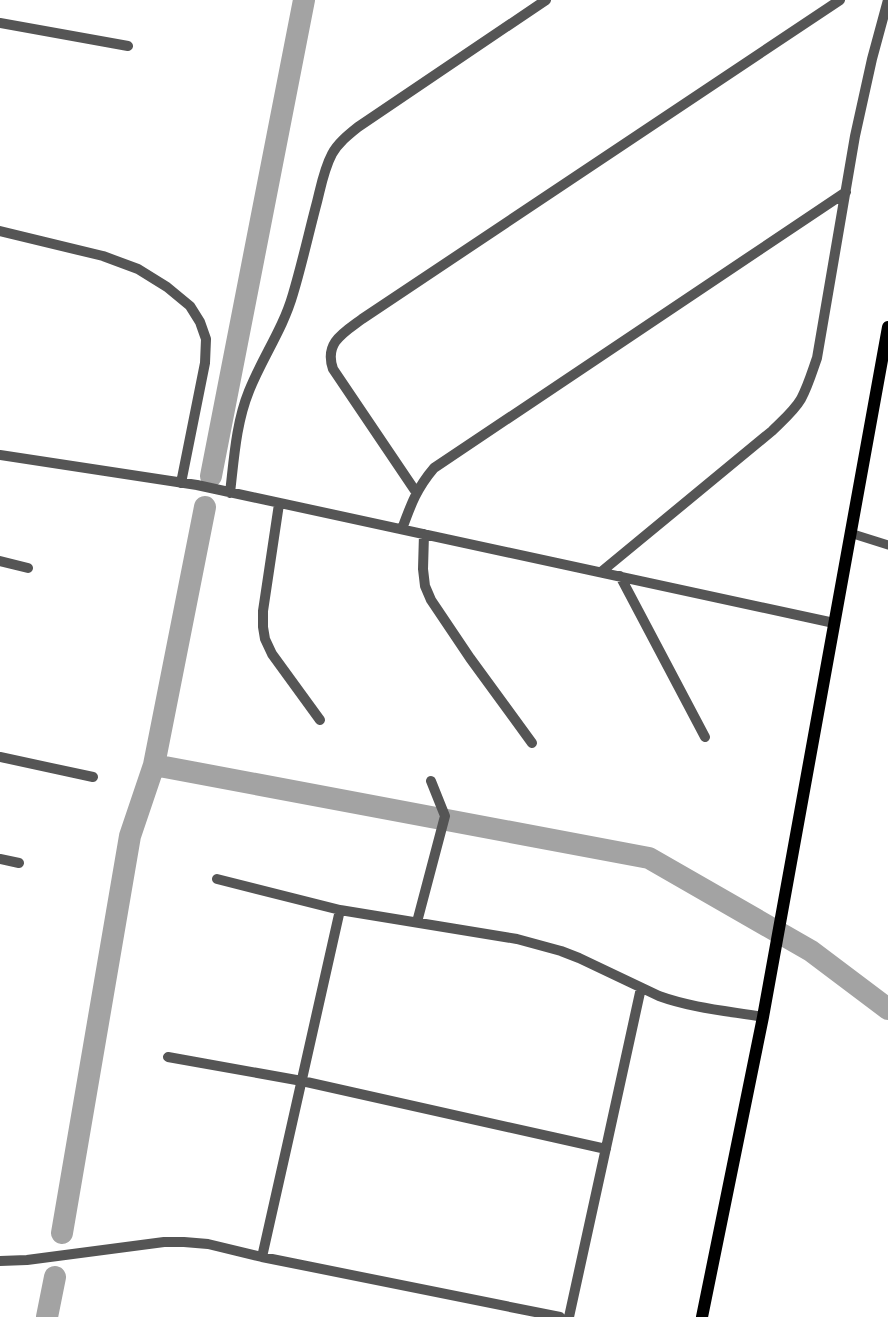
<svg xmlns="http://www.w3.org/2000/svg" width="888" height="1317" viewBox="0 0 888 1317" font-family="'Archivo Narrow',sans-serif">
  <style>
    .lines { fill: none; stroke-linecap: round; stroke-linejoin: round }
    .canal { stroke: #a3a3a3; stroke-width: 22 }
    .lane { stroke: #555; stroke-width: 9 }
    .street { stroke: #555; stroke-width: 10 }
    .primary { stroke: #000; stroke-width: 12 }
  </style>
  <rect width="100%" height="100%" fill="#fff"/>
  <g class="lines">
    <!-- canal -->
    <path class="canal" d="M211 476 304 0
      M154 765 649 858 811 951 888 1009
      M62 1233 130 836 154 765 205 507
      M47 1317 55 1277"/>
    <!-- lane -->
    <path class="lane" d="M850 533 888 545"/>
    <!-- street -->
    <path class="street" d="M0 23 128 46
      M0 231 103 256 138 269 167 287 190 306 200 322 206 339 205 363 181 483
      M0 455 197 485 834 623
      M416 492 333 369C324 343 343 333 362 319L840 0
      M230 493C234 459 236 423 249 391 262 358 283 329 293 294 302 264 309 232 317 202 321 186 324 169 332 154 338 143 348 135 358 127L546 0
      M279 504 263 611V627L265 639 272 654 320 720
      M402 529C411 504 417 488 434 468L846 192
      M424 534 423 569 425 586 431 600 470 658 532 743
      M0 561 28 568
      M601 572 772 431C782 421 794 411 801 399 808 386 812 372 817 358L855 136 872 59 888 0
      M620 576 705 737
      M0 757 93 777
      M0 859 19 863
      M217 879 340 910 517 939 561 951 579 958 659 996C692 1008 728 1011 763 1017
      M417 922 445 816 431 781
      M168 1057 302 1081 606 1149
      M262 1257 340 910
      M0 1261 27 1260 164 1242H184L208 1244 262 1257 560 1317
      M569 1317 641 988"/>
    <!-- primary -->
    <path class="primary" d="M702 1317 763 1017 888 327"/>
  </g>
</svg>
